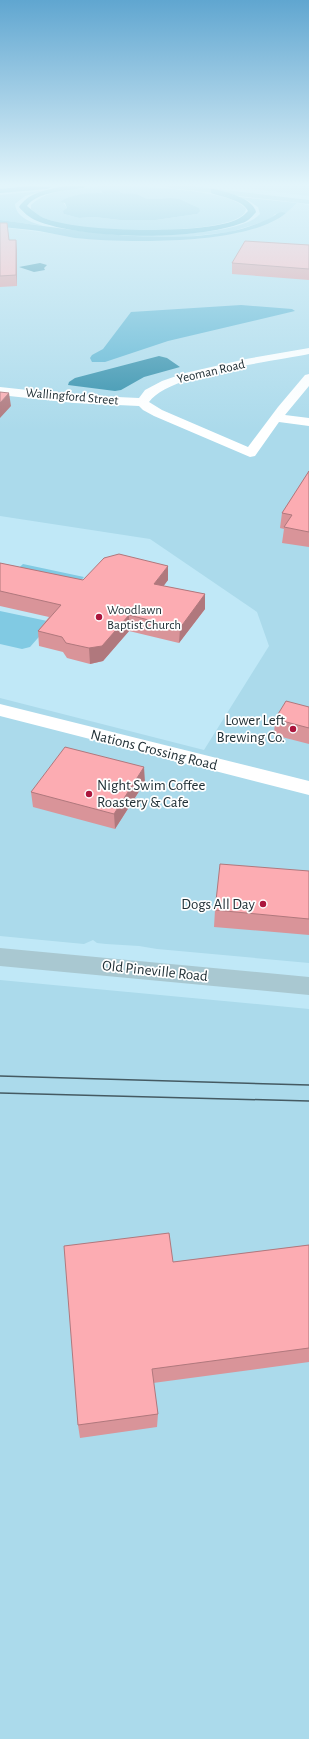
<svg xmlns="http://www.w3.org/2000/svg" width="309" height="1739" viewBox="0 0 309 1739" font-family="'Alegreya Sans',sans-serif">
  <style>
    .built { fill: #abdaeb }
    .green { fill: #81cae3; fill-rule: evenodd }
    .forest { fill: #5cb4d2 }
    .water { fill: #3490ac }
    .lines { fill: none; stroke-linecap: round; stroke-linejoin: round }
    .street { fill: #fff; fill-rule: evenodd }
    .secondary { fill: #a9c8d1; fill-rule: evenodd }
    .primary { fill: #85c7db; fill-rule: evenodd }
    .highway { fill: #33a1c3; fill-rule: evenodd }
    .tram { stroke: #455a62; stroke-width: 1.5 }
    .wall { fill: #d99499 }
    .shaded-wall { fill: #b0787d }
    .building { fill: #fcacb2; stroke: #b0787d }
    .poi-dot { fill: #ab163d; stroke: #fff; stroke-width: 1.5 }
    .labels { text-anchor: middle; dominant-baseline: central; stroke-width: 3.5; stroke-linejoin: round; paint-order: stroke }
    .far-street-label { font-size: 13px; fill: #223137; stroke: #fff }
    .far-poi-label { font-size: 13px; fill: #223137; stroke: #fff; text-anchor: start }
    .poi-label { font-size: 15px; fill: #223137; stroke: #fff; text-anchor: end }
    .street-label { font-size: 15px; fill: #223137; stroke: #fff }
  </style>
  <rect width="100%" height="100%" fill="#c0e8f7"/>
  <!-- built -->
  <path class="built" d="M259 186H309V196L254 189Z
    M297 203 309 205V963L157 949 139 946 106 944 97 943 93 940 84 944 0 936V698L204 750 269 646 257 612 150 539 0 516V227L95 239H197L247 230 282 216Z
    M0 980 309 1009V1739H0Z"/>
  <!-- green -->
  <path class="green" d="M104 186C131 186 231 188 246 209 244 233 126 231 106 230 87 229 43 224 31 209V205C48 188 81 189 104 186ZM101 191 128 194 147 199 171 198 195 206 197 214 156 220H120L94 217 79 218 64 214 67 208 62 201 82 195 102 193Z
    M42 191 25 196 15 204C16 218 33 223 44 226L0 220V195Z
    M239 197 297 203 286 213 275 214 269 220 230 232 175 238 124 236C154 235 240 236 260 214L258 207 249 201Z
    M23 564 84 577 71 592 8 578Z
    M0 611 52 622 30 647 22 649 0 644Z"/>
  <!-- forest -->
  <path class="forest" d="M101 190H118L121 193 136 194 147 199 171 198 179 199 199 208 200 211 197 214 156 220H120L94 217 79 218 64 214 63 211 67 208 65 203 60 202C71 194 88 193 102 193Z
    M282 212 286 213C247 246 126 243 75 238 63 236 51 233 39 231 26 229 13 228 0 227V220C76 230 152 245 228 232 241 230 254 225 266 220 273 218 275 213 282 212Z
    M241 305 292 309 295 311 168 341 105 362H92L90 358 92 355 103 349 131 312Z"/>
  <!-- water -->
  <path class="water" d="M40 263 47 265 44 268 45 270 34 272 19 267Z
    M159 356 167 358 180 367 144 377 121 390 115 391 68 385 69 382 75 378Z"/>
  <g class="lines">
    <!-- street -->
    <path class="street" d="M309 348V354C275 361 168 374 149 402L162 410 248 447 278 407 305 375 309 374V386L285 415 309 418V426L279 422 255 456 250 457 154 416 143 410 139 406 74 403 0 395V387L74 395 139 398 145 390 162 381 185 373 246 359Z
      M0 704 309 781V795L0 716Z"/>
    <!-- secondary -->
    <path class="secondary" d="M0 948 309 977V995L0 966Z"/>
    <!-- primary -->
    <path class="primary" d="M166 186H191L309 200V204L170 188Z"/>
    <!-- highway -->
    <path class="highway" d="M30 186 51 187 47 189 0 193V189Z
      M66 186H87L83 188C67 191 38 191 27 206 31 209 35 213 40 216 69 233 209 235 238 219 242 217 245 214 248 211 243 200 222 197 211 193V189H214C226 192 253 198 256 212 253 216 247 222 242 223 196 241 81 240 35 220 30 218 23 212 19 207 29 192 49 189 66 186Z"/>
    <!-- tram -->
    <path class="tram" d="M0 1076 309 1085
      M0 1093 309 1101"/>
  </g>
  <!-- wall -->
  <path class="wall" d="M0 223 9 240 17 251V286L0 287Z
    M309 245V280L232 274V263Z
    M309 471V547L282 543 284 529 280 528 282 513Z
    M0 563 83 580H168L163 586 205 594V609L179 643 129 631 103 661 90 664 67 658 63 652 39 646 38 631 49 617 0 606Z
    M309 707V744L274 735 275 719Z
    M145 782 115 829 33 807 31 792Z
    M309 871V935L214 927 215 910Z
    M309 1245V1362L153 1383 158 1414 157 1427 80 1438 78 1425 173 1262Z"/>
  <!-- shaded-wall -->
  <path class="shaded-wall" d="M16 240 17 251V286L16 275Z
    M9 393 11 406 0 418V403Z
    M168 566V580L154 599V584Z
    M205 594V609L179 643 180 628Z
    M129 615V631L103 661 90 664 89 648Z
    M144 767 145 782 115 829 114 814Z"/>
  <!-- building -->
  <path class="building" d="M0 223H7L9 240H16V275L0 276Z
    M245 241 309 245V269L232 263Z
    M0 392 9 393 0 403Z
    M309 471V532L284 527 292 515 282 513Z
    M119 554 168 566 154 584 205 594 180 628 129 615 102 646 89 648 66 643 62 637 38 631 61 605 0 591V563L83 580 104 558Z
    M286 701 309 707V728L275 719Z
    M65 747 144 767 114 814 31 792Z
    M220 864 309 871V919L215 910Z
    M169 1233 173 1262 309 1245V1348L152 1369 158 1414 78 1425 64 1246Z"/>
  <!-- sky -->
  <linearGradient id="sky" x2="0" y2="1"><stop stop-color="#60a6d0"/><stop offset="0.43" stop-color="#e3f5fb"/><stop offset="1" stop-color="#e3f5fb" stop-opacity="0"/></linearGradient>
  <rect width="309" height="430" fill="url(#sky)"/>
  <!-- markers -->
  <g class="poi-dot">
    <circle cx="99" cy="617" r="4"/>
    <circle cx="293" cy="729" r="4"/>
    <circle cx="89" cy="794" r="4"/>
    <circle cx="263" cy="904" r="4"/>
  </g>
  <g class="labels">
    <!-- far-street labels -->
    <g class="far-street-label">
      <text transform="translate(211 372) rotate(-13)">Yeoman Road</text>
      <text transform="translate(72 397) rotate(5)">Wallingford Street</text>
    </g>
    <!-- far-poi labels -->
    <g class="far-poi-label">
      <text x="107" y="610">Woodlawn<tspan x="107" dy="15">Baptist Church</tspan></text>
    </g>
    <!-- poi labels -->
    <g class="poi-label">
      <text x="285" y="720">Lower Left<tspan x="285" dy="17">Brewing Co.</tspan></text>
      <text x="97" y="785" text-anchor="start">Night Swim Coffee<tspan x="97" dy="17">Roastery &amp; Cafe</tspan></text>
      <text x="255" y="904">Dogs All Day</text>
    </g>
    <!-- street labels -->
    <g class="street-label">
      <text transform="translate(154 750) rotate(14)">Nations Crossing Road</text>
      <text transform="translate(155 971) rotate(6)">Old Pineville Road</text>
    </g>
  </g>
</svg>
